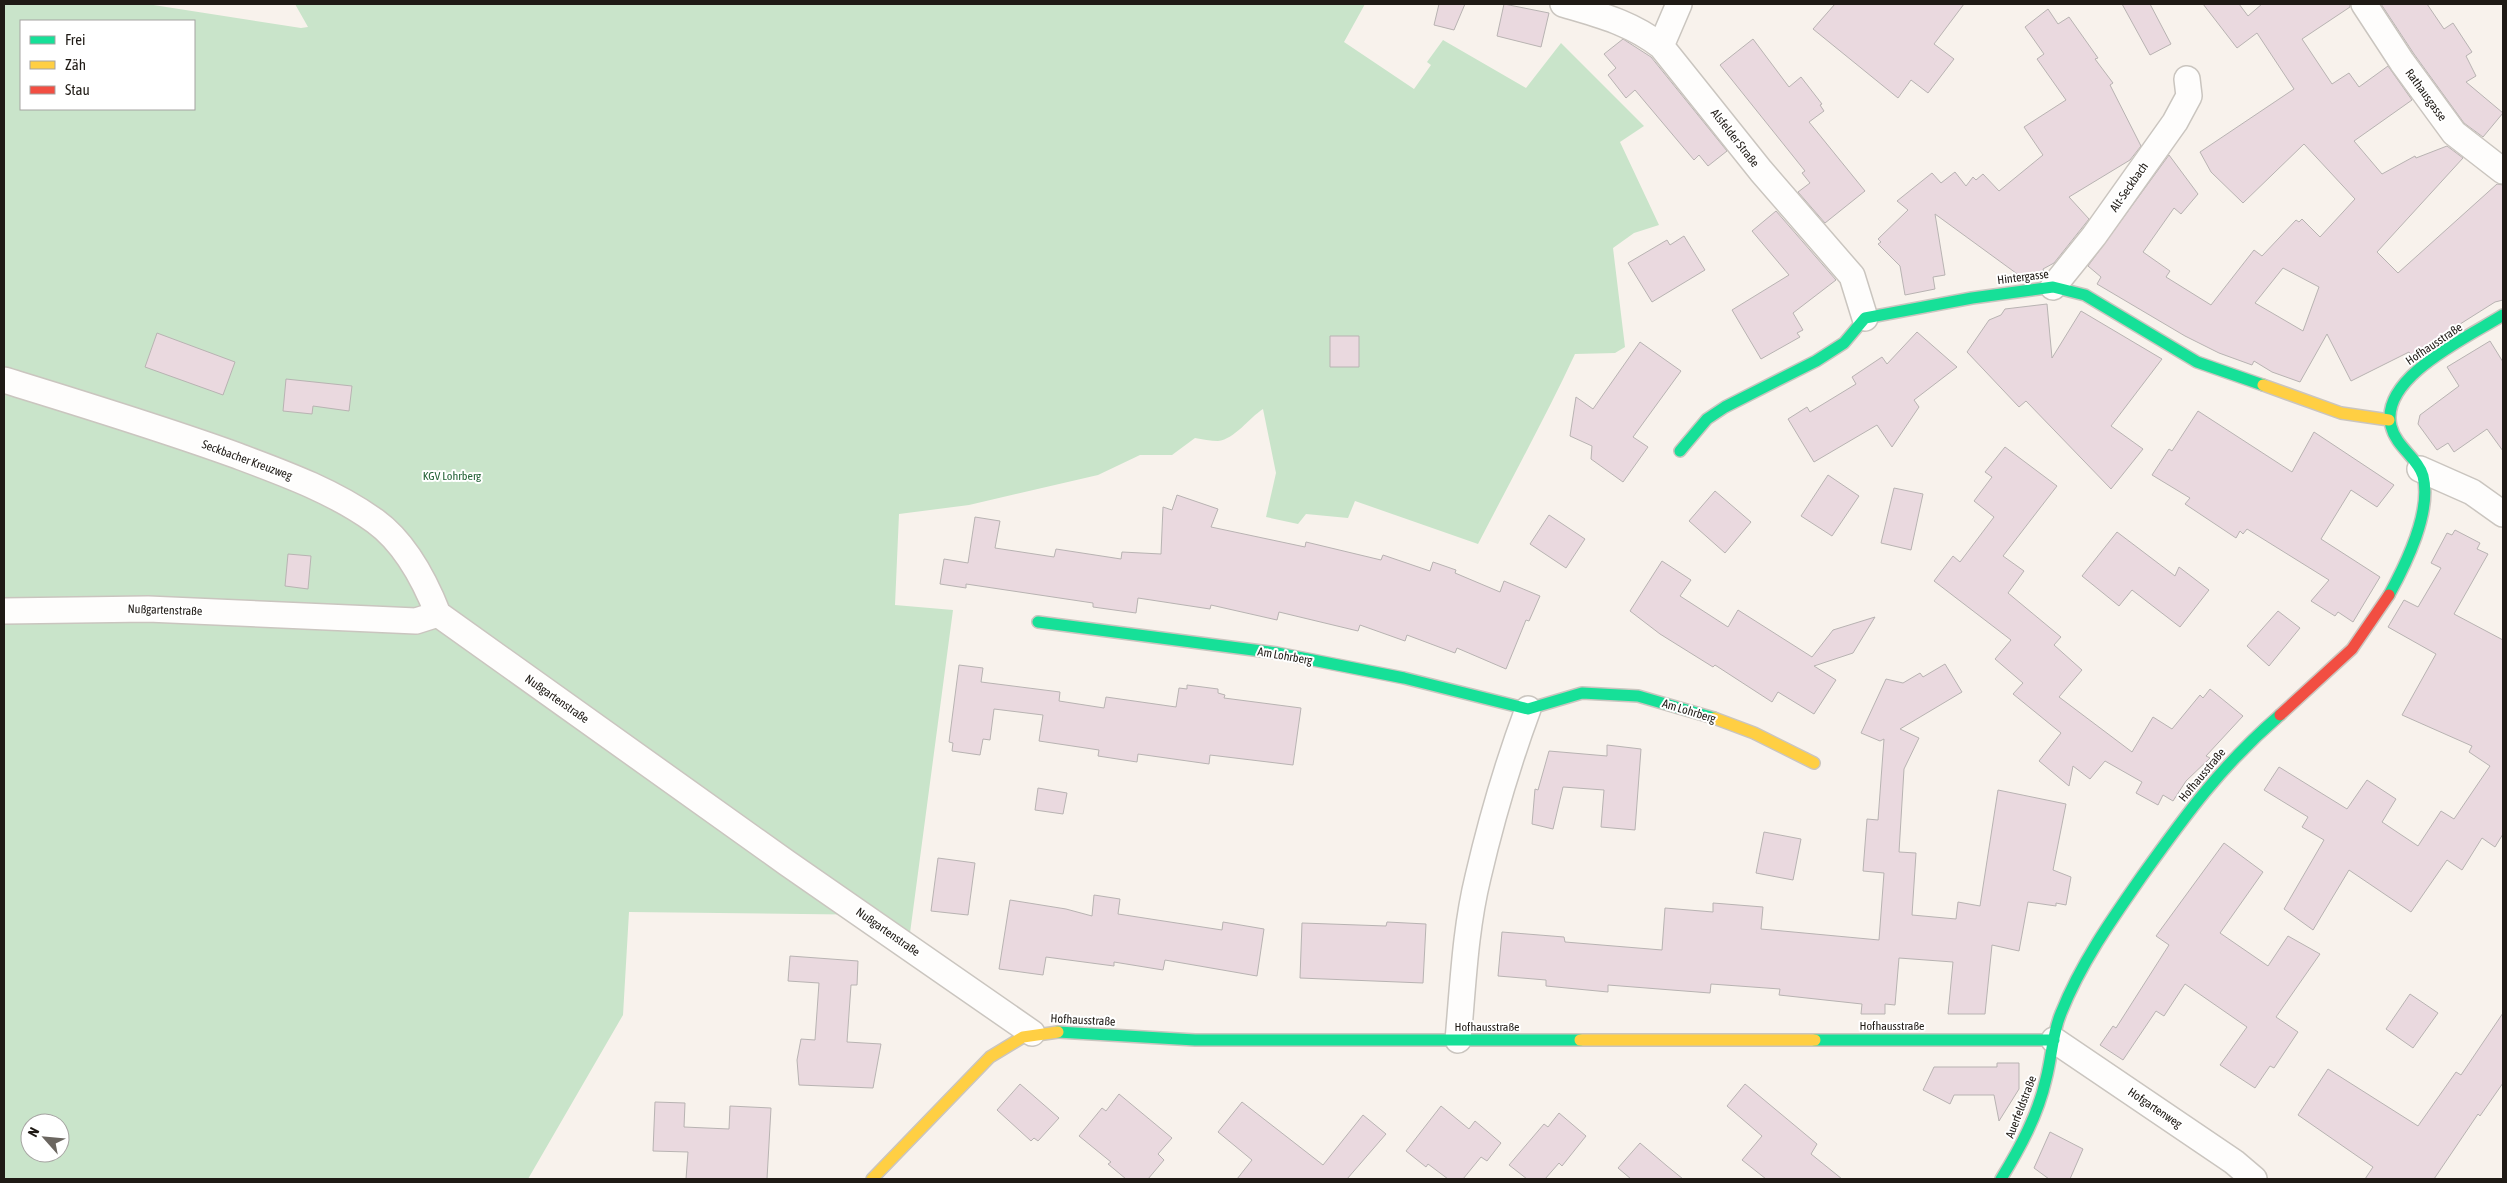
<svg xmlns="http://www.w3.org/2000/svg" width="2507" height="1183" viewBox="0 0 2507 1183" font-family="'Asap Condensed',sans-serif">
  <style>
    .green { fill: #c9e4ca; fill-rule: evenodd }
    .building { fill: #ead9df; stroke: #b8b3b2; fill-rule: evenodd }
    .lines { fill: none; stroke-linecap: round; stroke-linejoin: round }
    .street-casing { stroke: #cac5bf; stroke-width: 28 }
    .fast-casing { stroke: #cac5bf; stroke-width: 14 }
    .slow-casing { stroke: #cac5bf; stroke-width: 14 }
    .jam-casing { stroke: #cac5bf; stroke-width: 14 }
    .street { stroke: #fefdfc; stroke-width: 25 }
    .fast { stroke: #16e098; stroke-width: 11 }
    .slow { stroke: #ffcf43; stroke-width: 11 }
    .jam { stroke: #f24e42; stroke-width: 11 }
    .labels { text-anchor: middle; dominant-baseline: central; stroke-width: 4; stroke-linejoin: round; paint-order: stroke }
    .street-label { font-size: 12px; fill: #1f1a15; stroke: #fff }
    .park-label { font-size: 12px; fill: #236136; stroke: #fff }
  </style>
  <rect width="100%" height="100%" fill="#f8f2ec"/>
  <!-- green -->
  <path class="green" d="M4 4H147L301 28 308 27 295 4H1365L1344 42 1414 89 1431 65 1427 62 1443 40 1526 88 1561 43 1644 126 1620 142 1659 225 1634 233 1613 248 1625 347 1615 353 1575 354C1545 418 1511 480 1478 544L1355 501 1348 518 1306 514 1298 524 1266 517 1276 473 1263 409C1249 418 1235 439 1218 441 1211 441 1202 439 1195 438L1172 455H1140L1098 475 969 505 899 514 895 605 953 610 910 933 885 915 629 912 623 1015 528 1179H4ZM21 21H194V109H21ZM30 1123H60V1153H30Z"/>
  <!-- building -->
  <path class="building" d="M1439 4H1465L1454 30 1434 25Z
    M1504 4 1549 13 1541 47 1497 36Z
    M1835 4H1964L1934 44 1954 59 1928 93 1911 80 1898 98 1813 29Z
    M2122 4H2150L2171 44 2150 55Z
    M2203 4H2239L2248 16 2262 4H2350V7L2302 39 2332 84 2349 73 2359 87 2388 66 2412 100 2354 141 2382 174 2415 156 2416 158 2447 146 2463 158 2377 252 2398 273 2497 184 2503 185V300L2495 302 2411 355 2409 352 2351 381 2327 334 2300 382 2272 372 2254 361 2252 365 2219 353 2185 336 2097 284 2101 277 2088 266 2169 155 2198 194 2181 214 2174 208 2143 252 2170 271 2166 277 2211 305 2254 250 2262 256 2296 220 2299 222 2302 219 2320 237 2355 199 2304 144 2243 203 2211 172 2200 152 2294 89 2257 33 2237 48ZM2283 268 2319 287 2303 331 2255 303Z
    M2381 4H2427L2444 29 2453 23 2472 52 2466 56 2476 76 2466 82 2503 113 2483 137 2464 123 2414 54Z
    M2048 9 2058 24 2069 17 2098 58 2095 59 2113 83 2110 85 2141 146 2130 160 2069 197 2089 219 2054 263 2043 269 2044 272 2020 276 1935 214 1945 275 1933 277 1935 289 1905 295 1900 266 1878 244 1881 242 1878 239 1908 210 1897 201 1932 173 1941 183 1955 172 1966 186 1973 177 1976 180 1983 174 1999 191 2043 155 2024 127 2066 100 2037 59 2044 54 2025 27Z
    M1623 39 1651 57 1727 151 1708 166 1699 155 1694 160 1635 90 1626 98 1608 75 1616 68 1604 54Z
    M1753 39 1789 87 1801 77 1822 104 1820 105 1824 111 1809 122 1865 191 1825 223 1798 192 1810 183 1802 173 1805 171 1720 65Z
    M1776 211 1836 280 1793 313 1803 330 1797 333 1800 337 1761 359 1732 310 1789 275 1752 231Z
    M1684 236 1705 270 1652 302 1628 263 1667 240 1670 245Z
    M2047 304 2052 358 2081 311 2162 359 2111 426 2143 449 2111 489 2026 401 2019 407 1967 352 1989 320 2001 315 2005 309Z
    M1917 332 1957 367 1914 400 1919 407 1892 447 1877 425 1814 462 1788 419 1807 407 1810 412 1856 384 1852 377 1882 357 1887 364Z
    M157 333 235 362 223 395 145 367Z
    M1330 336H1359V367H1330Z
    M2490 341 2503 362V451L2487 429 2454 452 2448 443 2437 450 2418 424 2420 415 2459 386 2447 367Z
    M1640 342 1681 371 1633 437 1648 447 1623 482 1591 459 1592 446 1570 436 1576 397 1593 409Z
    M286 379 352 386 349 411 313 406 312 414 283 411Z
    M2198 411 2292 472 2314 432 2394 485 2377 507 2351 490 2321 539 2380 577 2353 622 2338 612 2335 616 2311 601 2329 580 2247 529 2243 534 2240 531 2236 538 2185 504 2190 498 2152 475 2169 449 2172 451Z
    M2005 447 2057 486 2003 556 2024 571 2008 593 2061 637 2054 645 2082 670 2059 697 2132 752 2153 717 2172 729 2200 695 2203 698 2210 689 2243 716 2206 756 2210 758 2186 781 2173 801 2163 795 2158 805 2136 793 2142 782 2105 761 2090 779 2073 766 2069 786 2039 761 2061 733 2013 694 2023 683 1995 659 2011 640 1934 581 1953 556 1960 562 1994 517 1974 501 1992 477 1985 472Z
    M1828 475 1859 496 1832 536 1801 516Z
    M1894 488 1923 494 1911 550 1881 543Z
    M1715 491 1751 522 1725 553 1689 521Z
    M1177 495 1218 509 1211 527 1305 547 1306 542 1381 560 1383 555 1430 571 1433 562 1456 570 1455 573 1500 592 1504 581 1540 596 1529 621 1526 620 1506 669 1457 648 1455 653 1407 635 1405 641 1360 625 1358 631 1279 612 1277 620 1211 605 1210 609 1138 598 1136 613 1093 607V603L966 584V588L940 584 944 559 968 563 975 517 1000 521 995 548 1054 557 1056 549 1121 559 1122 552 1161 554 1163 507 1172 510Z
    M1549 515 1585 539 1566 568 1530 544Z
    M2455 530 2480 543 2477 549 2488 554 2454 614 2503 640V834L2495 847 2482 838 2462 870 2447 860 2411 912 2349 870 2313 930 2284 909 2324 840 2302 827 2308 817 2264 790 2279 767 2347 809 2367 780 2396 799 2382 822 2418 846 2441 811 2454 819 2490 766 2469 752 2472 746 2402 715 2436 654 2388 627 2404 600 2418 607 2441 568 2431 563 2447 533 2452 535Z
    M2117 532 2175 576 2179 567 2209 590 2180 627 2132 590 2119 606 2082 576Z
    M288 554 311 556 308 589 285 586Z
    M1662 561 1691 580 1680 596 1728 627 1738 610 1812 657 1833 630 1875 617 1853 653 1814 666 1836 680 1814 714 1778 692 1772 702 1715 665 1713 667 1660 634 1630 611Z
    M2278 611 2300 628 2269 666 2247 646Z
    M1945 664 1962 692 1900 729 1919 738 1904 769 1899 852 1916 853 1912 915 1956 919 1958 902 1980 906 1998 790 2066 804 2053 870 2071 877 2066 905 2056 903V906L2028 902 2019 951 1992 945 1985 1014H1948L1953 962 1899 958 1895 1005 1885 1004V1014H1861L1862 1004 1779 995 1780 989 1711 984 1710 993 1608 985V992L1546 986V980L1498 976 1502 932 1564 937 1565 942 1662 950 1665 908 1713 912V903L1763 907 1761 929 1879 940 1884 873 1863 871 1867 819 1878 820 1884 739 1880 741 1861 733 1886 679 1903 683 1920 673 1923 677Z
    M959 665 983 668 981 682 1060 692 1059 701 1104 708 1106 697 1176 707 1179 688 1187 689V685L1218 689V693L1225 695 1224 698 1301 708 1293 765 1210 755 1209 764 1138 754 1137 762 1098 756 1099 750 1039 741 1043 715 994 709 990 740 983 739 980 755 952 751 953 743 949 742Z
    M1607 745 1641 749 1635 830 1601 827 1604 790 1563 787 1553 829 1532 824 1535 789 1538 790 1549 751 1607 756Z
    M1038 788 1067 793 1063 814 1035 810Z
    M1764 832 1801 839 1793 880 1756 873Z
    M2224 843 2263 872 2220 933 2268 966 2288 936 2320 954 2276 1017 2298 1032 2274 1068 2270 1066 2255 1088 2220 1065 2247 1027 2185 984 2164 1016 2156 1011 2123 1060 2100 1045 2113 1026 2116 1028 2169 945 2156 936Z
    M938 858 975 863 968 915 931 911Z
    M1094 895 1120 899 1118 914 1222 930 1223 922 1264 929 1257 976 1165 960 1163 970 1114 962V966L1046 957 1043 975 999 969 1010 900 1066 909 1092 916Z
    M1387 922 1426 924 1423 983 1300 978 1302 923 1386 926Z
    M790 956 858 961 857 985H851L847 1042 881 1044 873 1088 799 1085 797 1060 801 1039 815 1040 819 983 788 981Z
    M2410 994 2438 1013 2413 1048 2386 1029Z
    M2503 1013V1083L2480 1116 2478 1114 2434 1179H2365L2373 1167 2298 1115 2328 1069 2418 1126 2456 1072 2461 1075Z
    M1997 1063H2019V1089L1999 1121 1994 1095H1954L1950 1104 1923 1090 1934 1067H1997Z
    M1020 1084 1059 1118 1038 1141 1034 1138 1031 1141 997 1110Z
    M1745 1084 1817 1144 1811 1154 1842 1179H1766L1742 1160 1762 1136 1727 1106Z
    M1119 1094 1172 1138 1158 1154 1164 1160 1148 1179H1126L1108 1164 1111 1162 1079 1136 1102 1108 1106 1111Z
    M655 1102 685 1103 684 1127 729 1129 730 1106 771 1108 767 1179H686L688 1152 653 1151Z
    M1242 1102 1323 1165 1363 1115 1386 1134 1347 1179H1237L1252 1160 1218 1132Z
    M1441 1106 1469 1129 1475 1121 1501 1143 1487 1161 1481 1157 1463 1179H1448L1428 1164 1426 1167 1406 1151Z
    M1559 1113 1586 1136 1562 1166 1559 1163 1545 1179H1527L1509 1165 1544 1124 1548 1127Z
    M2050 1132 2083 1149 2070 1179H2049L2034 1168Z
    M1640 1143 1667 1166 1683 1179H1631L1618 1168Z"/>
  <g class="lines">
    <defs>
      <path id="street" d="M1563 4C1599 15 1630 22 1661 46L1761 171 1852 276 1865 318
        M2364 4 2402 62 2454 133 2503 171
        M1661 46 1679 4
        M2053 287 2094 236 2175 122 2189 96 2187 79
        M4 380C82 404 161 428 238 456 286 474 333 491 375 521 404 542 425 581 438 614
        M2420 469 2472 492 2503 514
        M4 611 148 609 416 621 438 614
        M438 614 787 863 1032 1033
        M1458 1040C1463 986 1465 930 1478 877 1491 821 1508 763 1528 709
        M2054 1040 2234 1162 2254 1179"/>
      <path id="fast" d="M1680 451 1707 419 1725 407 1816 361 1844 343 1865 318 1972 298 2053 287 2085 295 2197 362 2263 385
        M2389 595C2406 564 2432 512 2423 476 2418 458 2396 447 2391 426 2379 377 2470 336 2503 315
        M1038 622 1277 653 1404 678 1528 709 1582 693 1638 696 1714 718
        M1058 1032 1195 1040H1580
        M1815 1040H2054
        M2001 1179C2020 1148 2038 1115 2046 1079 2052 1057 2052 1034 2061 1013 2081 963 2112 919 2142 876 2187 813 2221 766 2280 715"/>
      <path id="slow" d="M2263 385 2341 413 2389 420
        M1714 718 1754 733 1814 763
        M1580 1040H1815
        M872 1179 990 1057 1023 1037 1058 1032"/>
      <path id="jam" d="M2280 715 2352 649 2389 595"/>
    </defs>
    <!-- street casing -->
    <use href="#street" class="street-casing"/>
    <!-- fast casing -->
    <use href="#fast" class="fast-casing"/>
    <!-- slow casing -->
    <use href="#slow" class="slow-casing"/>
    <!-- jam casing -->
    <use href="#jam" class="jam-casing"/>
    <!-- street -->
    <use href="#street" class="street"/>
    <!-- fast -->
    <use href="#fast" class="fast"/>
    <!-- slow -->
    <use href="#slow" class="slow"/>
    <!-- jam -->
    <use href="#jam" class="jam"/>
  </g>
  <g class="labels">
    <!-- street labels -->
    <g class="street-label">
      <text transform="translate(2426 95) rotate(54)">Rathausgasse</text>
      <text transform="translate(1735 138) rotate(52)">Alsfelder Straße</text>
      <text transform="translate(2129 187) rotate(-55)">Alt-Seckbach</text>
      <text transform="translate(2023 277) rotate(-7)">Hintergasse</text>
      <text transform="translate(2434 344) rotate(-34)">Hofhausstraße</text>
      <text transform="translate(247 460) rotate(20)">Seckbacher Kreuzweg</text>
      <text transform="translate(165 610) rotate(2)">Nußgartenstraße</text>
      <text transform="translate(1285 656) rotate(10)">Am Lohrberg</text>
      <text transform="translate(557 699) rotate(35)">Nußgartenstraße</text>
      <text transform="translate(1689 711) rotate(17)">Am Lohrberg</text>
      <text transform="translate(2202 775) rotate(-50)">Hofhausstraße</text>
      <text transform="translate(888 932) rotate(35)">Nußgartenstraße</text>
      <text transform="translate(1083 1020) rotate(3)">Hofhausstraße</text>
      <text x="1892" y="1026">Hofhausstraße</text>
      <text x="1487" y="1027">Hofhausstraße</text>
      <text transform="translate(2021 1107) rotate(-69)">Auerfeldstraße</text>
      <text transform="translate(2155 1108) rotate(34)">Hofgartenweg</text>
    </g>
    <!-- park labels -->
    <g class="park-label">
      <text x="452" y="476">KGV Lohrberg</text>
    </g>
  </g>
  <!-- border -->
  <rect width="2507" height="1183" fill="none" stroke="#1f1a15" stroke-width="10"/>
  <!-- legend -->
  <rect x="20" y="20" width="175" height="90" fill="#ffffff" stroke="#a5a3a1"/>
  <rect x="30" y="36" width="25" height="8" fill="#16e098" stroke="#a5a3a1"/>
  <text x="65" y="45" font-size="15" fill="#1f1a15">Frei</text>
  <rect x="30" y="61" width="25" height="8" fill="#ffcf43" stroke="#a5a3a1"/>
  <text x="65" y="70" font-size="15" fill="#1f1a15">Zäh</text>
  <rect x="30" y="86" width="25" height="8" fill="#f24e42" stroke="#a5a3a1"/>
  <text x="65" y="95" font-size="15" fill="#1f1a15">Stau</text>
  <!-- north arrow -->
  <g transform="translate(45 1138) rotate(297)"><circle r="24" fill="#ffffff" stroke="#a5a3a1"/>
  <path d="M0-4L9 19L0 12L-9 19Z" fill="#6b6660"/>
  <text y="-8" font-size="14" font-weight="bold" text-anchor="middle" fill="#1f1a15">N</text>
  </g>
</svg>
